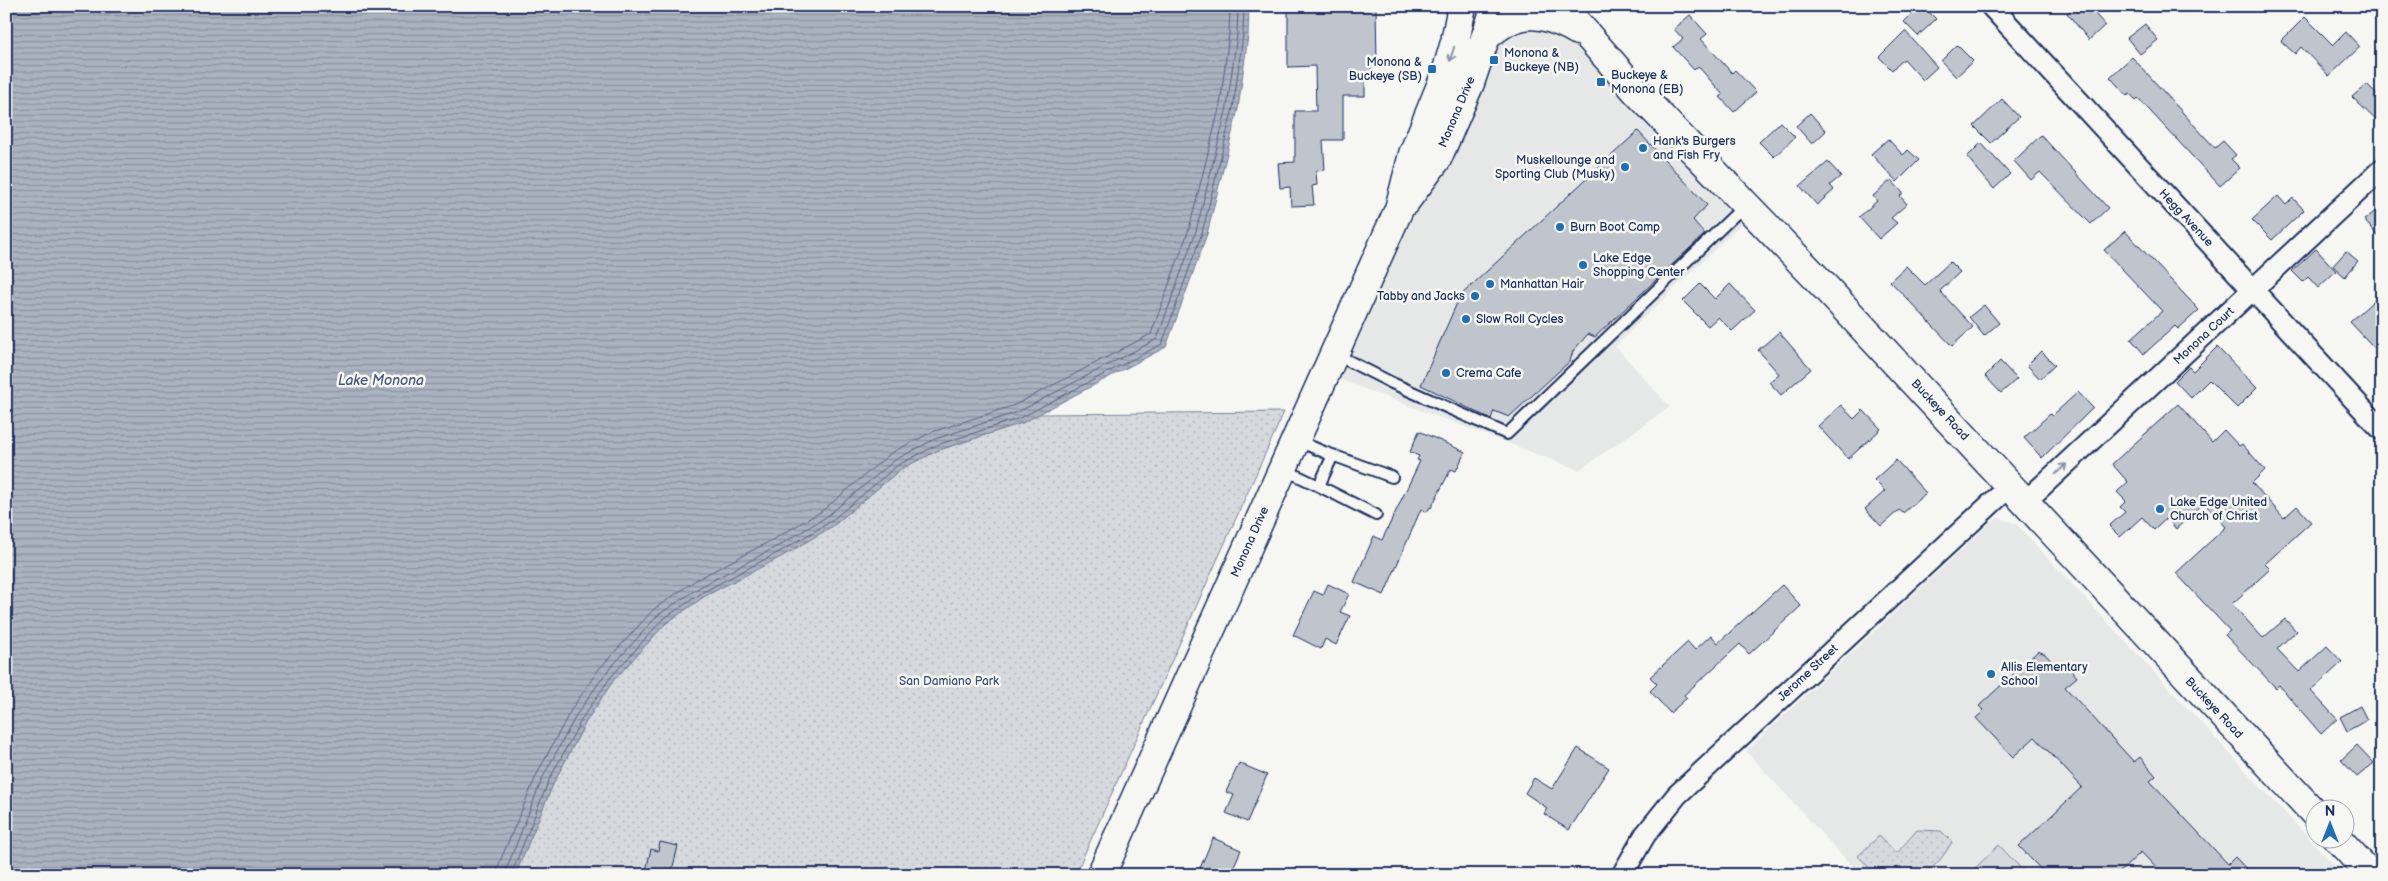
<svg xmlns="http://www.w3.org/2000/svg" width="2388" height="881" viewBox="0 0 2388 881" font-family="'Balsamiq Sans',sans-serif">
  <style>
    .built { fill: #e6e7e7 }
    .park { fill: url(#park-dots); stroke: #78849e }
    .pitch { fill: #d6d9dd; stroke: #78849e }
    .water { fill: url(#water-rules); stroke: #717e99 }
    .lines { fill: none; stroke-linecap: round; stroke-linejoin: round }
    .shore { stroke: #556385; stroke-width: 1 }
    .building { fill: #c0c4cd; stroke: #1b2f5e }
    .lane-casing { stroke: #1b2f5e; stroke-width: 14 }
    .street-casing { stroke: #1b2f5e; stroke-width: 24 }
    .secondary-casing { stroke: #1b2f5e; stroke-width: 31 }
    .lane { stroke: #f6f6f2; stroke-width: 10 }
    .street { stroke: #f6f6f2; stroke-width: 20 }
    .secondary { stroke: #f6f6f2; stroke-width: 28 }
    .oneway { stroke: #8892a8 }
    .poi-dot { fill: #1f6fb2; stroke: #f6f6f2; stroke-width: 2 }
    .labels { text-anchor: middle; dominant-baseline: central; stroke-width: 5; stroke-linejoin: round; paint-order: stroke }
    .poi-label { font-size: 12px; fill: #1b2f5e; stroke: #f6f6f2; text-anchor: start }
    .street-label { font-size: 12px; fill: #1b2f5e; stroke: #f6f6f2 }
    .park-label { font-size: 12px; fill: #405177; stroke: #f6f6f2 }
    .water-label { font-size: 14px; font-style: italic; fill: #46567b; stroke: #f6f6f2 }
  </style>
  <defs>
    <pattern id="park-dots" width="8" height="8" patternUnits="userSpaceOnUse" patternTransform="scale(1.25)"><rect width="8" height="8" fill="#d6d9dd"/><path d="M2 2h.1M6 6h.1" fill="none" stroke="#b7bbc0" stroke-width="1.8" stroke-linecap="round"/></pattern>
    <pattern id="water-rules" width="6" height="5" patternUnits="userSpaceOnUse" patternTransform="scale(1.25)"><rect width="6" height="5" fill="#abb2c0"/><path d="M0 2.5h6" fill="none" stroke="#8a919f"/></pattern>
  </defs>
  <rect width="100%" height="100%" fill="#f6f6f2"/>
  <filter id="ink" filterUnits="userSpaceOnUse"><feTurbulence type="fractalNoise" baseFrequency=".02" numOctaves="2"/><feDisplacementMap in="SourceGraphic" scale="10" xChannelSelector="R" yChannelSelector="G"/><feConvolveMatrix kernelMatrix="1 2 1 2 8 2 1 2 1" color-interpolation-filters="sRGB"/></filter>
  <g filter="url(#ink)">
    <!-- built -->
    <path class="built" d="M1560 7 1753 212 1615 346 1670 407 1579 470 1325 374 1491 35Z
      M1999 518 2016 524 2343 875H1860L1746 751 1991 522Z"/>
    <!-- park -->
    <path class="park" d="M1284 412 1075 875H515L554 782 587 720 613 681 665 624 705 596 833 526 900 469 939 450 1022 423 1039 414Z
      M1917 830 1941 831 1952 842C1929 881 1920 875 1876 875L1858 856 1879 836 1897 853Z"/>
    <!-- pitch -->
    <path class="pitch" d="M1999 845 2027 875H1968Z"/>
    <!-- water -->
    <path class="water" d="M6 6H1249L1248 36 1238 109 1207 234 1166 347 1022 423 939 450 901 469 833 526 783 556 705 596 665 624 613 681 587 720 554 782 515 875H6Z"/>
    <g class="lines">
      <!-- shore -->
      <path class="shore" d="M497 875 498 866 537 774 571 710 599 669 654 609 696 580 774 539 822 511 891 453 932 432 1015 405 1151 334 1189 229 1220 105 1229 34 1230 6
        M504 875 543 777 577 714 605 674 658 615 700 587 778 546 826 517 895 460 935 439 1018 412 1157 339 1196 231 1227 107 1237 35 1238 6
        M511 875 549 780 583 717 610 678 662 620 703 592 781 551 830 522 898 465 937 445 1020 418 1162 344 1202 233 1233 108 1243 35 1244 6"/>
    </g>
    <!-- building -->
    <path class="building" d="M1288 6H1376L1377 64H1371V74H1365V96H1343V140H1323L1325 170 1316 171 1317 185 1312 186 1314 205 1291 206 1290 187 1280 188 1278 163 1295 162V111H1316L1315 66 1288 67Z
      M1920 6H1923L1936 19 1918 36 1904 22Z
      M2074 6H2088L2105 25 2089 40 2067 13Z
      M1690 15 1707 34 1701 39 1732 73 1735 70 1756 92 1734 112 1720 97 1723 95 1698 66 1694 70 1673 47 1683 39 1674 29Z
      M2305 17 2333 45 2346 32 2360 47 2329 76 2301 47 2295 54 2281 41Z
      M2145 24 2158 40 2140 54 2127 38Z
      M1905 31 1937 67 1923 80 1904 59 1892 70 1879 57Z
      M1957 45 1973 61 1956 77 1941 61Z
      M2132 57 2215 148 2223 141 2236 155 2231 159 2240 168 2220 186 2138 98 2136 100 2130 94 2127 96 2110 77Z
      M2367 84 2382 100V126L2352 97Z
      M2002 99 2019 117 1991 143 1974 126Z
      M1810 113 1826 131 1812 144 1796 126Z
      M1780 122 1795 137 1774 157 1759 142Z
      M1638 131 1707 205 1693 220 1705 234 1595 337 1588 334 1573 351 1570 361 1509 417 1494 411 1491 419 1421 385 1460 296Z
      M2041 135 2108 208 2091 224 2040 172 2031 180 2014 161Z
      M1888 139 1903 155 1908 150 1919 160 1897 182 1871 154Z
      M1981 143 2010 174 1994 189 1967 157Z
      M1828 162 1841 176 1830 185 1834 190 1817 205 1800 186Z
      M1891 180 1903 193 1900 196 1907 204 1891 218 1897 223 1879 239 1859 217 1877 201 1873 196Z
      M2278 196 2286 205 2293 198 2304 210 2272 240 2252 220Z
      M2382 206V241L2364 220Z
      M2125 231 2199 310 2178 329 2175 326 2144 354 2131 339 2162 311 2104 250Z
      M2316 249 2336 271 2318 288 2308 277 2303 282 2292 271Z
      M2346 251 2358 261 2345 277 2333 266Z
      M1950 262 1960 272 1940 291 1973 327 1952 346 1890 281 1906 266 1925 285Z
      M1700 284 1715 299 1730 284 1755 310 1732 331 1718 317 1708 326 1683 301Z
      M2382 293V356L2350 322Z
      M1984 305 1999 323 1984 336 1969 317Z
      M1779 332 1811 369 1781 395 1769 382 1779 374 1758 350Z
      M2217 347 2257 388 2237 408 2209 380 2191 398 2175 381 2189 367 2193 371Z
      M2041 351 2055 365 2040 379 2027 365Z
      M2000 361 2017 379 2001 393 1985 376Z
      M2078 392 2093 408 2042 458 2024 438 2050 414 2052 416Z
      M2178 404 2212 442 2224 430 2239 446 2242 444 2265 470 2252 483 2284 518 2297 506 2311 522 2265 564 2270 569 2232 604 2263 638 2285 619 2296 631 2277 649 2299 672 2327 646 2342 662 2311 691 2337 719 2321 734 2279 685 2276 688 2225 635 2230 631 2176 573 2226 527 2204 503 2176 529 2167 518 2154 530 2142 517 2120 537 2109 526 2125 512 2120 507 2126 501 2117 492 2128 482 2112 464Z
      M1841 405 1854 419 1863 410 1881 429 1848 459 1818 426Z
      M1419 431 1465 452 1456 471 1451 469 1431 508 1430 507 1427 512 1421 509 1384 595 1354 582 1374 536 1382 540 1420 461 1417 460 1419 456 1410 452Z
      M1896 460 1926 493 1903 513 1899 510 1881 526 1865 509 1885 491 1874 480Z
      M1328 584 1349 594 1340 612 1350 616 1336 645 1325 639 1321 649 1293 635 1314 591 1323 595Z
      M1782 585 1801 606 1749 654 1740 644 1684 695 1687 698 1670 713 1650 691 1657 684 1650 677 1688 642 1695 650 1711 635 1718 643Z
      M2038 651 2045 654 2059 669 2065 663 2077 677 2065 687 2134 762 2140 757 2156 776 2150 781 2228 864 2235 857 2252 875H2163L2141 852 2117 875H2046L2019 846 2082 787 2035 737 2013 757 1976 718 1984 711 1979 706Z
      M2360 706 2367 720 2347 731 2340 717Z
      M2357 745 2374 763 2357 777 2341 760Z
      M1578 748 1609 768 1569 830 1544 814 1547 808 1525 793 1534 778 1552 789Z
      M1239 763 1267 775 1247 822 1226 813 1234 795 1226 792Z
      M1213 838 1241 850 1230 875H1197Z
      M660 842 678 846 671 875H645L651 849 658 851Z"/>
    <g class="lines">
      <defs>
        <path id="lane" d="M1335 354 1392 383 1507 434 1745 205
          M1296 440 1324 452 1392 477
          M1333 455 1319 486 1376 515
          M1283 469 1319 486"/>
        <path id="street" d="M1991 6 2382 430
          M2025 502 2382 169
          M1622 875 1645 835 1677 795 2010 486"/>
        <path id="secondary" d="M1562 6 1637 92 1826 288 2316 815
          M1485 38C1517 8 1541 10 1578 31
          M1405 202 1437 159 1470 83 1496 6
          M2337 838 2371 875
          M1101 875 1399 209 1413 154 1446 73 1455 42 1462 6"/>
      </defs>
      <!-- lane casing -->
      <use href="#lane" class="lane-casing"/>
      <!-- street casing -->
      <use href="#street" class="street-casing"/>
      <!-- secondary casing -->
      <use href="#secondary" class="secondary-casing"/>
      <!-- lane -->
      <use href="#lane" class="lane"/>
      <!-- street -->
      <use href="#street" class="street"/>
      <!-- secondary -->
      <use href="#secondary" class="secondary"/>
    </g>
    <!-- one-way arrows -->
    <defs><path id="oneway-shaft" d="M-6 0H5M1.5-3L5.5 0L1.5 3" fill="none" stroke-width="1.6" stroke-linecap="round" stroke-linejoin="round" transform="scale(1.25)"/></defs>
    <g class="oneway">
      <use href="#oneway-shaft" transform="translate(1452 54) rotate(107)"/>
      <use href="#oneway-shaft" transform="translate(2061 469) rotate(-43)"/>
    </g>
  </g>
  <!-- markers -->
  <g class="poi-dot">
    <rect x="1489" y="55" width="10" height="10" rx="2.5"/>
    <rect x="1427" y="64" width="10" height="10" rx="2.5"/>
    <rect x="1596" y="77" width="10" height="10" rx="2.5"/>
    <circle cx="1643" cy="148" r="5"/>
    <circle cx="1625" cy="167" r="5"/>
    <circle cx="1560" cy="227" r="5"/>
    <circle cx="1583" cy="265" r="5"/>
    <circle cx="1490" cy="284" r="5"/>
    <circle cx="1475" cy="296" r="5"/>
    <circle cx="1466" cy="319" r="5"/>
    <circle cx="1446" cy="373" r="5"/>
    <circle cx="2160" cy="509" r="5"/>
    <circle cx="1991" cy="674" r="5"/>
  </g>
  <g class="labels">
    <!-- poi labels -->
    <g class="poi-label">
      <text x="1504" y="53">Monona &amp;<tspan x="1504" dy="14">Buckeye (NB)</tspan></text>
      <text x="1422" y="62" text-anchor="end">Monona &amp;<tspan x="1422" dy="14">Buckeye (SB)</tspan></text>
      <text x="1611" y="75">Buckeye &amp;<tspan x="1611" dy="14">Monona (EB)</tspan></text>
      <text x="1653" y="141">Hank's Burgers<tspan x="1653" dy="14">and Fish Fry</tspan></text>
      <text x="1615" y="160" text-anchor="end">Muskellounge and<tspan x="1615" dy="14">Sporting Club (Musky)</tspan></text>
      <text x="1570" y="227">Burn Boot Camp</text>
      <text x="1593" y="258">Lake Edge<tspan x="1593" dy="14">Shopping Center</tspan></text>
      <text x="1500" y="284">Manhattan Hair</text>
      <text x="1465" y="296" text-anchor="end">Tabby and Jacks</text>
      <text x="1476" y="319">Slow Roll Cycles</text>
      <text x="1456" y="373">Crema Cafe</text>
      <text x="2170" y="502">Lake Edge United<tspan x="2170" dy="14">Church of Christ</tspan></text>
      <text x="2001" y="667">Allis Elementary<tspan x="2001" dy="14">School</tspan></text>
    </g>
    <!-- street labels -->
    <g class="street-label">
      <text transform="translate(1457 112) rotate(-67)">Monona Drive</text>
      <text transform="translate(2186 218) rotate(47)">Hegg Avenue</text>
      <text transform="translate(2204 336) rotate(-43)">Monona Court</text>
      <text transform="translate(1940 410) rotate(47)">Buckeye Road</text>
      <text transform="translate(1250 542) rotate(-66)">Monona Drive</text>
      <text transform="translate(1808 673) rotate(-43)">Jerome Street</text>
      <text transform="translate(2214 708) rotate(47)">Buckeye Road</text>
    </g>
    <!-- park labels -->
    <g class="park-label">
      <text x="949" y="681">San Damiano Park</text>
    </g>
    <!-- water labels -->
    <g class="water-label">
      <text x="381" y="380">Lake Monona</text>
    </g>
  </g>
  <!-- margin -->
  <rect width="2388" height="881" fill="none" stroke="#f6f6f2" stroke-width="25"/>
  <rect x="12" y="12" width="2363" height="856" fill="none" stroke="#1b2f5e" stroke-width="2" filter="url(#ink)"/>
  <!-- north arrow -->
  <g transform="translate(2330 824)"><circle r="24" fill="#f6f6f2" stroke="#9ea6b7"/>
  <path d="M0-4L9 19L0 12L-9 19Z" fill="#1f6fb2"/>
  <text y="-8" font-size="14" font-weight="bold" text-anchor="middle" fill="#1b2f5e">N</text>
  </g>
</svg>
